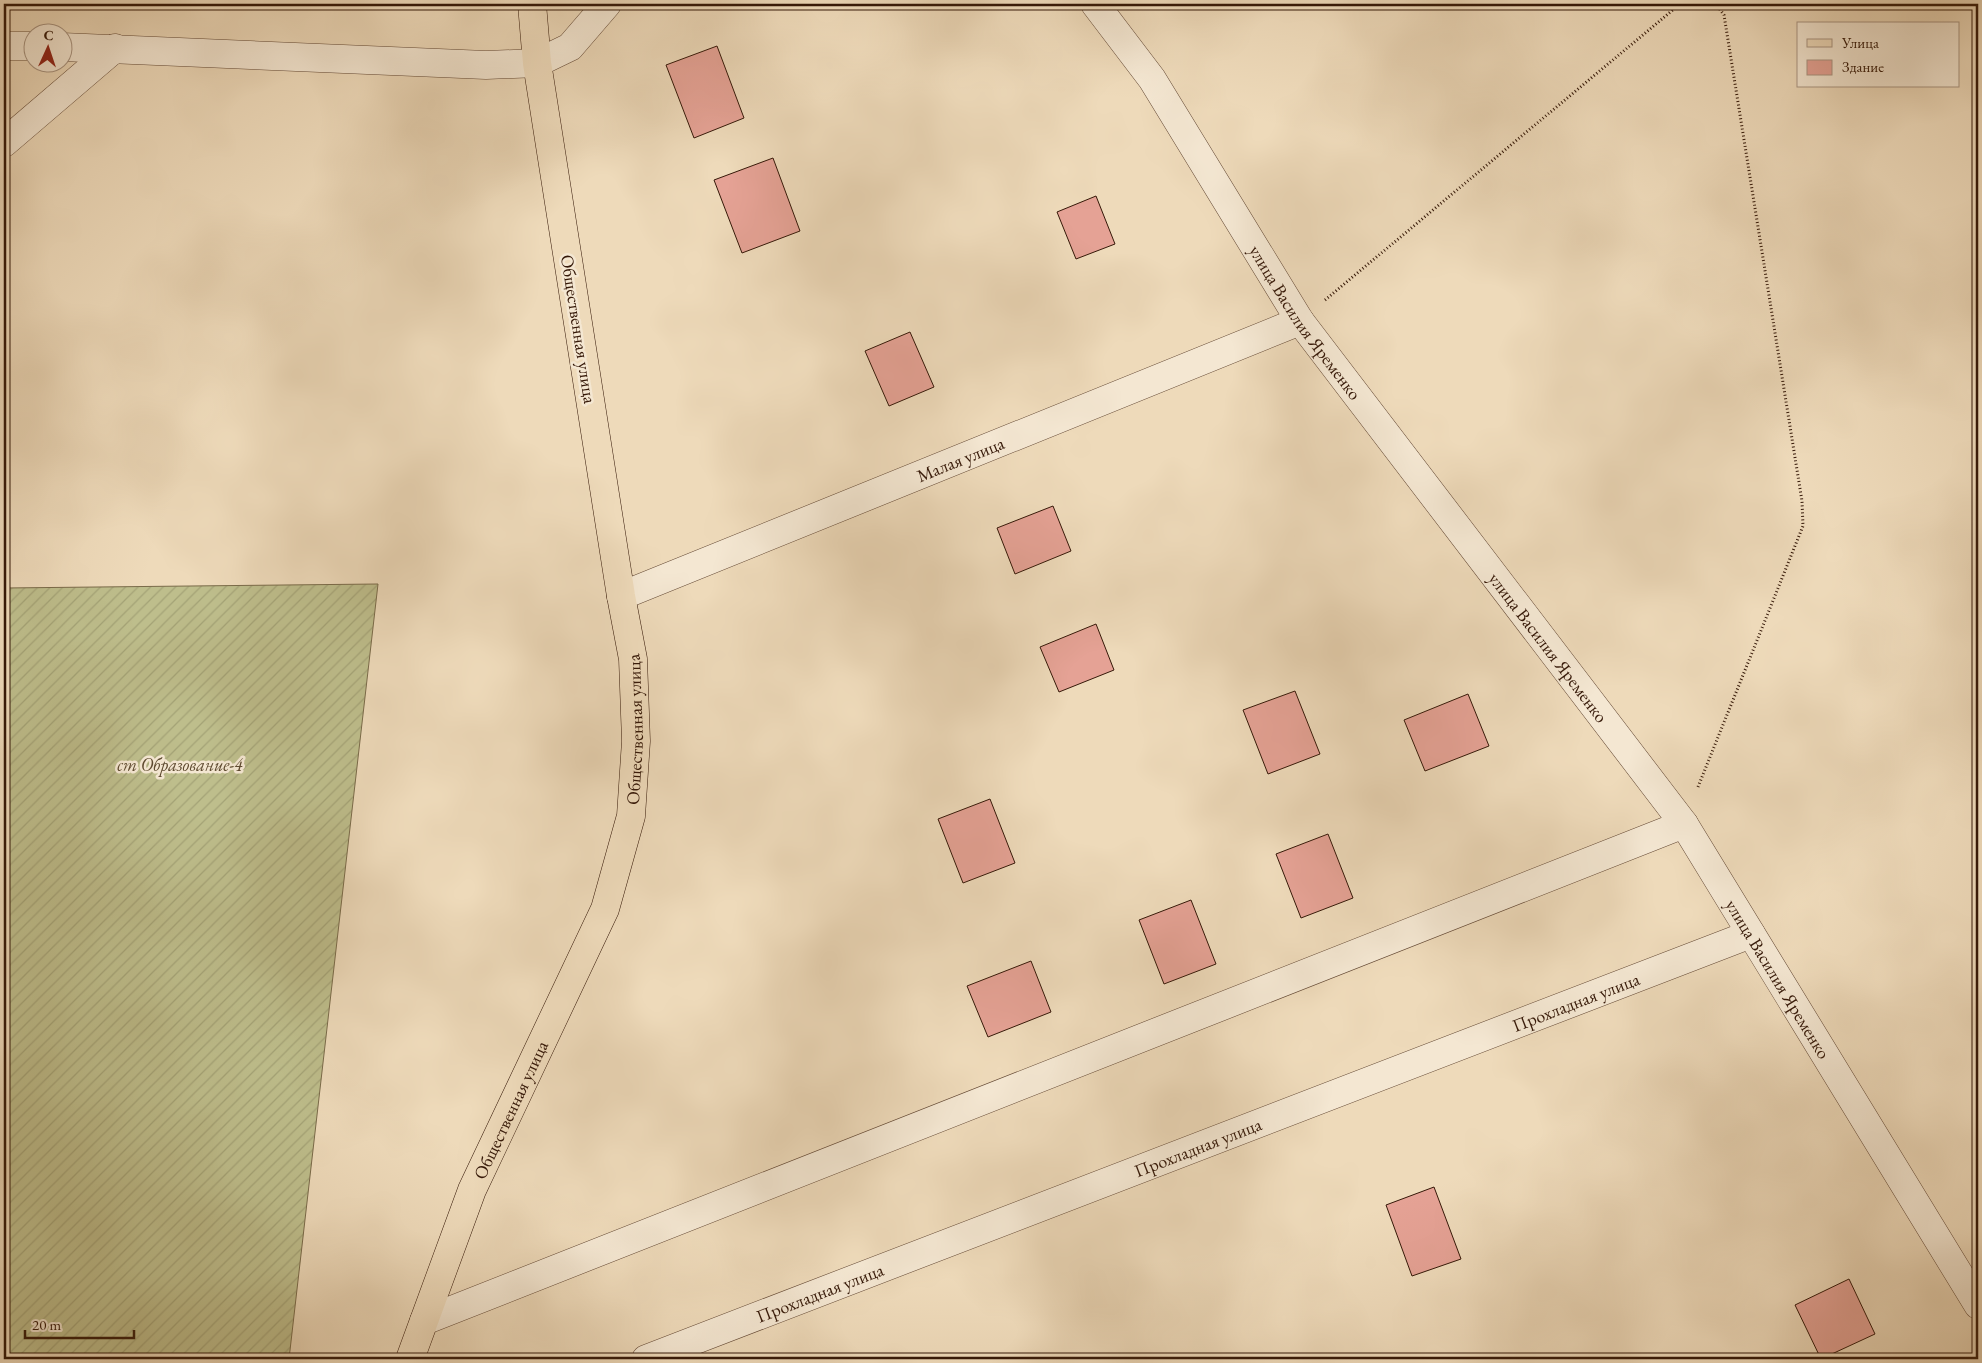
<svg xmlns="http://www.w3.org/2000/svg" width="1982" height="1363" viewBox="0 0 1982 1363" font-family="'EB Garamond',serif">
  <style>
    .garden { fill: url(#garden-furrows); stroke: #7a6b4a }
    .building { fill: #e5a295; stroke: #351808 }
    .lines { fill: none; stroke-linecap: round; stroke-linejoin: round }
    .minor-casing { stroke: #634834; stroke-width: 29 }
    .major-casing { stroke: #351808; stroke-width: 29 }
    .path { stroke: #351808; stroke-width: 3; stroke-dasharray: 1 2.5; stroke-linecap: butt }
    .minor { stroke: #f4e7d2; stroke-width: 28 }
    .major { stroke: #eedaba; stroke-width: 28 }
    .labels { text-anchor: middle; dominant-baseline: central; stroke-width: 5; stroke-linejoin: round; paint-order: stroke }
    .street-label { font-size: 18px; fill: #351808; stroke: #f4e7d2 }
    .park-label { font-size: 18px; font-style: italic; fill: #5e4a30; stroke: #f4e7d2 }
  </style>
  <defs>
    <pattern id="garden-furrows" width="10" height="10" patternUnits="userSpaceOnUse" patternTransform="scale(1.25)"><rect width="10" height="10" fill="#bebe8c"/><path d="M-1 1l2-2M0 10L10 0M9 11l2-2" fill="none" stroke="#a4a377"/></pattern>
  </defs>
  <rect width="100%" height="100%" fill="#eedaba"/>
  <filter id="stains"><feTurbulence type="fractalNoise" baseFrequency=".004" numOctaves="4"/><feColorMatrix values="0 0 0 0 .2 0 0 0 0 .09 0 0 0 0 .02 0 0 0 .5 -.17"/></filter>
  <radialGradient id="worn" r=".72"><stop offset=".6" stop-color="#630" stop-opacity="0"/><stop offset="1" stop-color="#630" stop-opacity=".3"/></radialGradient>
  <!-- garden -->
  <path class="garden" d="M378 584 289 1359H4V588Z"/>
  <!-- building -->
  <path class="building" d="M717 46 744 118 694 138 666 65Z
    M773 158 800 231 742 253 714 180Z
    M1096 196 1115 244 1076 259 1057 212Z
    M910 332 934 387 889 406 865 351Z
    M1053 506 1071 551 1015 574 997 528Z
    M1096 624 1114 670 1059 692 1040 647Z
    M1295 691 1320 754 1268 774 1243 710Z
    M1468 694 1489 746 1425 771 1404 720Z
    M990 799 1015 863 963 883 938 819Z
    M1328 834 1353 898 1301 918 1276 854Z
    M1191 900 1216 964 1164 984 1139 920Z
    M1031 961 1051 1012 988 1037 967 986Z
    M1434 1187 1461 1259 1412 1276 1386 1205Z
    M1849 1279 1875 1334 1821 1359 1795 1305Z"/>
  <g class="lines">
    <defs>
      <g id="minor">
        <path id="s1" d="M1095 4 1152 79 1300 321 1684 824 1978 1305"/>
        <path d="M4 46H32"/>
        <path d="M62 47 486 65 537 63 570 47 607 4"/>
        <path d="M4 143 115 48"/>
        <path id="s2" d="M621 596 1300 321"/>
        <path d="M424 1321 1684 824"/>
        <path id="s3" d="M646 1359 1751 934"/>
      </g>
      <g id="major">
        <path id="s4" d="M410 1359 472 1190 605 909 631 816 636 741 633 659 621 596 537 63 532 4"/>
      </g>
    </defs>
    <!-- minor casing -->
    <use href="#minor" class="minor-casing"/>
    <!-- major casing -->
    <use href="#major" class="major-casing"/>
    <!-- path -->
    <path class="path" d="M1325 300 1680 4
      M1698 787 1803 526 1802 501 1724 15 1716 4"/>
    <!-- minor -->
    <use href="#minor" class="minor"/>
    <!-- major -->
    <use href="#major" class="major"/>
  </g>
  <g class="labels">
    <!-- street labels -->
    <g class="street-label">
      <text stroke="none"><textPath href="#s1" startOffset="382">улица Василия Яременко</textPath></text>
      <text transform="translate(579 329) rotate(81)">Общественная улица</text>
      <text stroke="none"><textPath href="#s2" startOffset="366">Малая улица</textPath></text>
      <text stroke="none"><textPath href="#s1" startOffset="788">улица Василия Яременко</textPath></text>
      <text stroke="none"><textPath href="#s4" startOffset="674">Общественная улица</textPath></text>
      <text stroke="none"><textPath href="#s1" startOffset="1192">улица Василия Яременко</textPath></text>
      <text stroke="none"><textPath href="#s3" startOffset="996">Прохладная улица</textPath></text>
      <text stroke="none"><textPath href="#s4" startOffset="269">Общественная улица</textPath></text>
      <text stroke="none"><textPath href="#s3" startOffset="591">Прохладная улица</textPath></text>
      <text stroke="none"><textPath href="#s3" startOffset="186">Прохладная улица</textPath></text>
    </g>
    <!-- park labels -->
    <g class="park-label">
      <text x="180" y="764">ст Образование-4</text>
    </g>
  </g>
  <!-- margin -->
  <rect width="1982" height="1363" fill="none" stroke="#eedaba" stroke-width="20"/>
  <rect x="5" y="5" width="1972" height="1353" fill="none" stroke="#351808" stroke-width="2.5"/>
  <rect x="10" y="10" width="1962" height="1343" fill="none" stroke="#351808"/>
  <!-- legend -->
  <rect x="1797" y="22" width="162" height="65" fill="#f4e7d2" stroke="#a89481"/>
  <rect x="1807" y="39" width="25" height="8" fill="#eedaba" stroke="#a89481"/>
  <text x="1842" y="48" font-size="15" fill="#351808">Улица</text>
  <rect x="1807" y="60" width="25" height="15" fill="#e5a295" stroke="#a89481"/>
  <text x="1842" y="72" font-size="15" fill="#351808">Здание</text>
  <!-- north arrow -->
  <g transform="translate(48 48) rotate(3)"><circle r="24" fill="#f4e7d2" stroke="#a89481"/>
  <path d="M0-4L9 19L0 12L-9 19Z" fill="#8f2418"/>
  <text y="-8" font-size="14" font-weight="bold" text-anchor="middle" fill="#351808">С</text>
  </g>
  <!-- scale -->
  <path d="M25 1330v8h109v-8" fill="none" stroke="#351808" stroke-width="2.5"/>
  <text x="32" y="1330" font-size="15" fill="#351808" stroke="#f4e7d2" stroke-width="4" paint-order="stroke">20 m</text>
  <rect width="100%" height="100%" filter="url(#stains)"/>
  <rect width="100%" height="100%" fill="url(#worn)"/>
</svg>
